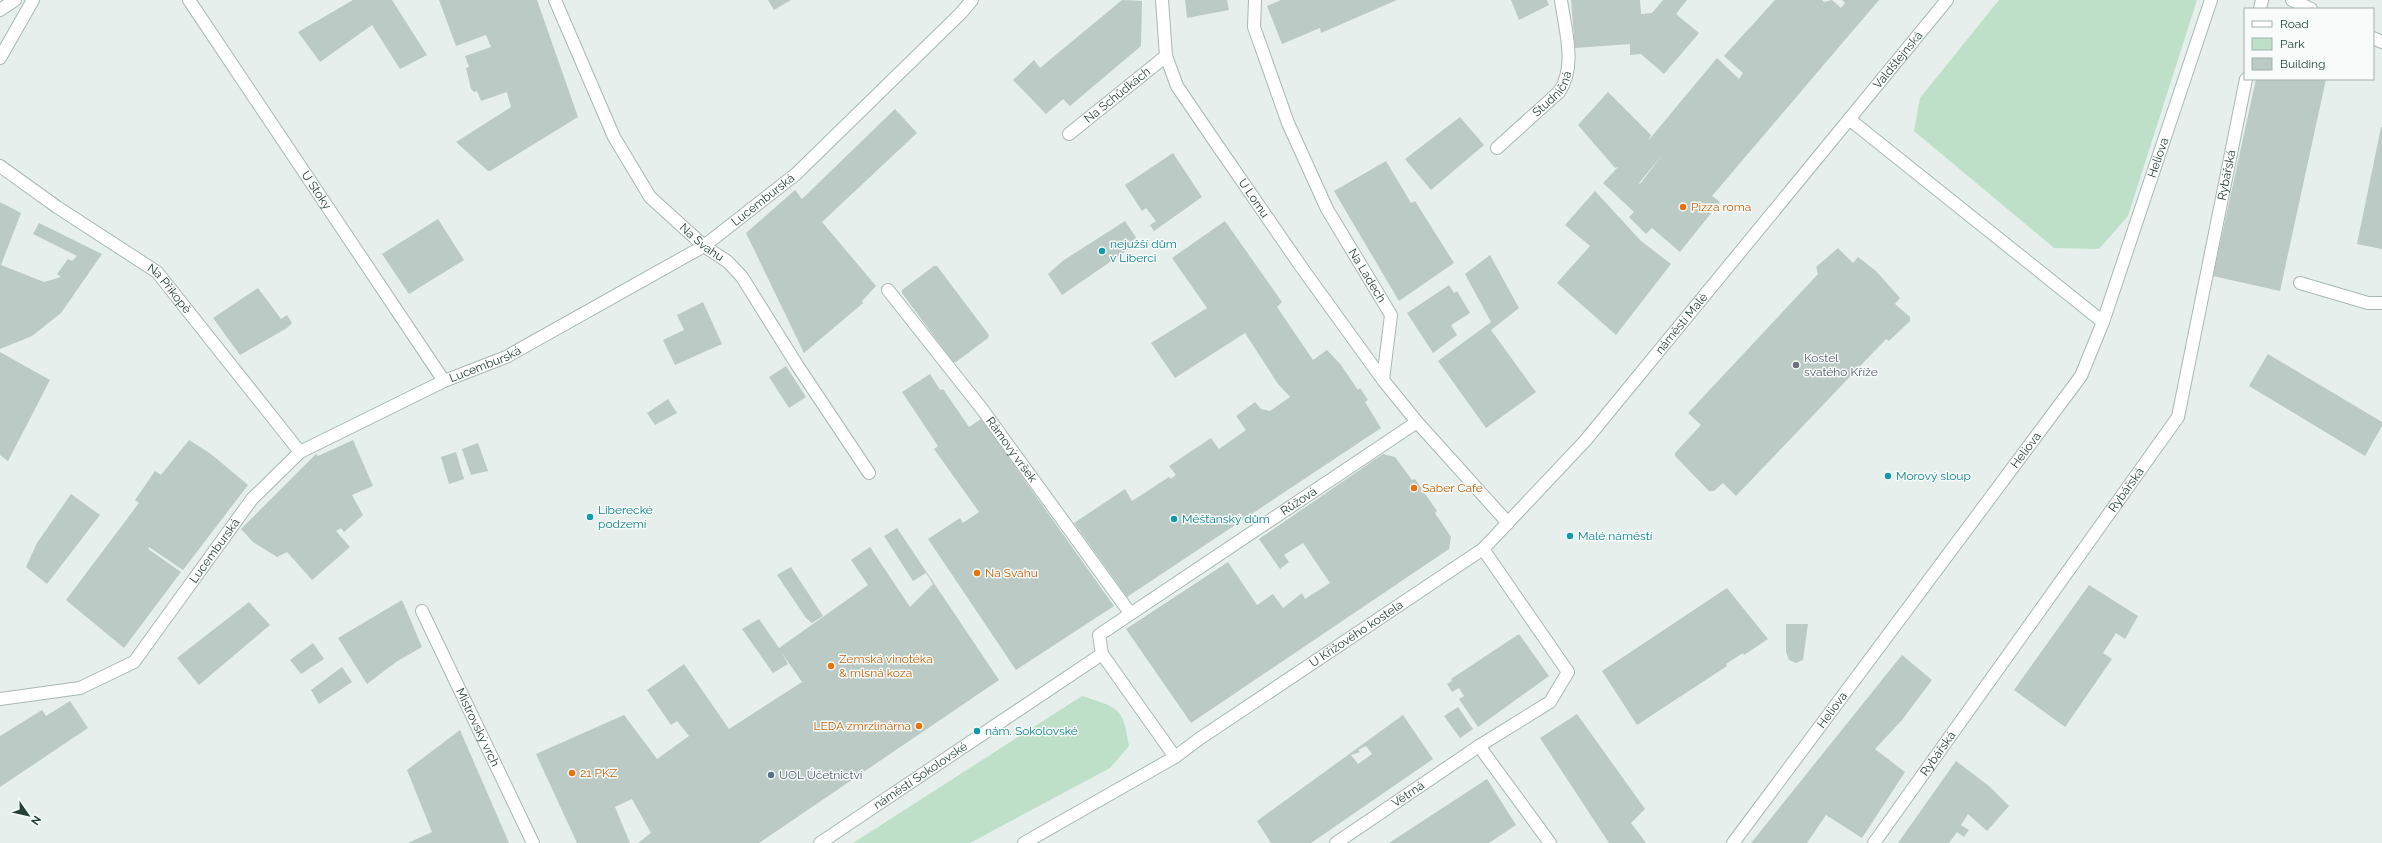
<svg xmlns="http://www.w3.org/2000/svg" width="2382" height="843" viewBox="0 0 2382 843" font-family="Raleway,sans-serif">
  <style>
    .green { fill: #bfe0c8 }
    .building { fill: #bbcac4; fill-rule: evenodd }
    .lines { fill: none; stroke-linecap: round; stroke-linejoin: round }
    .minor-casing { stroke: #a8b8b2; stroke-width: 14 }
    .minor { stroke: #fff; stroke-width: 12 }
    .food-dot { fill: #e8710a; stroke: #f7fbf9; stroke-width: 1.5 }
    .culture-dot { fill: #0f9aa8; stroke: #f7fbf9; stroke-width: 1.5 }
    .worship-dot { fill: #6b7280; stroke: #f7fbf9; stroke-width: 1.5 }
    .service-dot { fill: #5c6f8a; stroke: #f7fbf9; stroke-width: 1.5 }
    .labels { text-anchor: middle; dominant-baseline: central; stroke-width: 3; stroke-linejoin: round; paint-order: stroke }
    .street-label { font-size: 12px; fill: #24423a; stroke: #f7fbf9 }
    .food-label { font-size: 12px; fill: #c56008; stroke: #f7fbf9; text-anchor: start }
    .culture-label { font-size: 12px; fill: #0d838f; stroke: #f7fbf9; text-anchor: start }
    .worship-label { font-size: 12px; fill: #5b616d; stroke: #f7fbf9; text-anchor: start }
    .service-label { font-size: 12px; fill: #4e5e75; stroke: #f7fbf9; text-anchor: start }
  </style>
  <rect width="100%" height="100%" fill="#e6efeb"/>
  <!-- green -->
  <path class="green" d="M1999 0H2197L2128 216 2099 249 2054 248 1914 131 1920 98Z
    M1082 696C1118 708 1123 706 1129 746L1110 768 970 843H853Z"/>
  <!-- building -->
  <path class="building" d="M353 0H392L427 55 400 69 372 25 320 62 298 32Z
    M439 0H537L578 117 490 171H488L456 142 511 107 507 92 481 101 477 91 474 92 471 89 466 68 469 67 465 56 491 47 486 35 456 46Z
    M768 0H791L774 10Z
    M1122 0 1142 1 1141 46 1070 106 1063 99 1046 114 1013 80 1034 60 1040 68Z
    M1185 0H1227L1229 10 1187 18Z
    M1281 0H1397L1321 33 1320 28 1282 44 1267 6Z
    M1511 0H1547L1549 5 1519 20Z
    M1571 0H1640L1641 14 1652 13 1663 0H1687L1676 14 1699 33 1664 74 1641 54 1630 55V44L1575 48Z
    M1775 0H1822L1824 2 1832 0 1841 8 1845 3 1842 0H1879L1712 196 1720 202 1680 252 1652 228 1646 234 1629 217 1634 212 1603 183 1618 167 1615 168 1578 125 1608 92 1651 135 1648 141 1717 58 1739 79 1743 73 1724 56ZM1663 154 1640 184 1629 176 1639 183Z
    M2256 79H2326L2280 291 2213 276Z
    M895 109 917 133 822 222 876 286 862 301 863 303 804 353 746 233 795 190 802 199Z
    M1460 117 1484 145 1431 190 1405 159Z
    M2381 127H2382V249L2357 244Z
    M1173 153 1202 197 1154 231 1150 225 1156 221 1146 208 1142 211 1125 185Z
    M1386 161 1411 203 1415 201 1454 263 1399 301 1334 191Z
    M1595 191 1641 241 1671 264 1616 335 1557 283 1590 246 1565 225Z
    M0 202 21 213 1 265 44 282 61 277 57 274 68 259 72 261 77 256 33 234 39 223 102 254 61 313 32 336 0 349Z
    M438 219 464 260 409 294 382 254Z
    M1125 221 1139 242 1062 295 1048 274 1064 260Z
    M1225 221 1282 302 1277 307 1313 360 1327 350 1341 365 1358 390 1360 388 1368 400 1365 402 1381 428 1127 597 1074 523 1125 489 1132 501 1169 477 1171 479 1176 475 1169 466 1211 438 1219 449 1246 430 1236 416 1255 402 1261 409 1270 411 1290 397 1278 384 1245 333 1175 378 1151 343 1207 308 1172 258Z
    M1838 248 1853 263 1858 257 1876 271 1900 298 1895 304 1910 317V321L1889 341 1886 339 1736 496 1723 483 1714 491H1709L1675 456V453L1701 425 1688 413 1818 274 1816 267Z
    M1490 255 1519 308 1491 330 1536 392 1486 428 1438 361 1491 322 1465 274Z
    M934 266H937L989 335 988 338 956 362H953L902 293V290Z
    M1449 285 1454 293 1457 291 1470 313 1451 325 1457 335 1433 353 1407 313Z
    M258 288 281 319 287 315 292 323 287 328 240 355 213 318Z
    M703 302 722 344 675 365 663 340 684 330 677 315Z
    M0 352 50 380 8 461 0 455Z
    M2268 354 2382 422V426L2365 456 2249 386Z
    M786 366 806 397 789 408 769 377Z
    M930 374 940 390 943 389 969 427 981 419 1114 606 1016 670 928 539 960 518 963 523 979 512 934 449 938 446 902 392Z
    M668 399 677 413 655 425 647 413Z
    M189 440 211 454 248 485 183 570 149 547 148 549 181 572 124 648 66 600 139 503 135 500 155 471 161 475Z
    M353 440 373 486 352 495 363 515 344 532 341 528 336 531 350 547 312 580 287 552 277 557 253 542 241 529 316 454 318 456Z
    M478 443 488 471 471 475 462 449Z
    M456 452 464 479 449 484 441 457Z
    M1383 454 1395 457 1412 480 1415 479 1437 511 1435 513 1451 537 1449 549 1191 723 1126 629 1228 562 1257 605 1273 594 1283 608 1302 593 1305 599 1330 583 1303 543 1284 555 1289 562 1280 569 1259 539Z
    M71 494 100 515 47 584 26 567 37 543Z
    M897 528 999 680 759 843H638L651 833 632 799 615 807 630 843H577L536 754 624 715 657 759 689 736 677 721 671 725 647 690 684 664 729 729 802 682 782 653 788 664 773 673 742 629 759 619 779 648 868 585 851 560 870 547 910 607 933 584 926 573 913 581 884 536Z
    M791 567 823 616 812 623 806 618 777 575Z
    M2089 585 2138 616 2125 639 2116 633 2103 653 2112 659 2065 727 2014 690Z
    M1727 588 1768 639 1744 655 1743 653 1726 664 1727 666 1637 725 1602 671Z
    M402 600 422 647 396 662 367 684 338 638Z
    M249 602 270 625 199 685 177 658Z
    M1786 624H1808L1803 660 1796 663 1789 660 1786 652Z
    M1519 634 1549 676 1478 727 1459 699 1464 696 1459 688 1452 692 1447 684 1452 681 1451 679Z
    M313 643 324 659 301 674 290 660Z
    M1902 655 1932 680 1902 720 1875 749 1905 772 1862 838 1826 815 1807 843H1751Z
    M342 667 352 682 319 704 311 690Z
    M70 701 88 728 0 787V736L42 710 46 716Z
    M1458 707 1473 729 1460 738 1444 716Z
    M1577 714 1645 809 1631 823 1646 843H1609L1540 738Z
    M1403 715 1433 759 1311 843H1271L1257 821ZM1366 746 1372 754 1358 764 1351 755 1360 752 1358 750Z
    M460 730 509 843H408L432 832 407 770Z
    M1956 761 1989 786 2009 806 1987 831 1968 814 1961 825 1969 830 1964 837 1957 832 1949 843H1898Z
    M1487 779 1516 825 1489 843H1389Z"/>
  <g class="lines">
    <defs>
      <g id="minor">
        <path id="s1" d="M189 0 444 381"/>
        <path id="s2" d="M555 0 614 137 650 197 704 246 728 262 742 277 797 365 869 473"/>
        <path id="s3" d="M1162 0 1166 56 1177 86 1211 136 1302 268 1383 380 1417 422 1508 523"/>
        <path id="s4" d="M1255 0 1254 27 1288 123 1327 209 1391 315 1383 380"/>
        <path d="M2292 0 2311 9"/>
        <path d="M2260 9 2262 0"/>
        <path d="M0 10 15 0"/>
        <path d="M2373 38 2382 42"/>
        <path d="M0 58 33 0"/>
        <path d="M1849 119 2103 322"/>
        <path id="s5" d="M1069 134 1166 56"/>
        <path id="s6" d="M1497 148 1559 92C1577 66 1565 30 1561 0"/>
        <path id="s7" d="M0 166 57 207 157 272 300 452"/>
        <path d="M2300 283 2368 303H2382"/>
        <path id="s8" d="M888 290 982 409 1130 613"/>
        <path id="s9" d="M422 611 533 843"/>
        <path d="M1102 654 1175 757"/>
        <path id="s10" d="M0 699 80 688 134 662 252 499 300 452 444 381 506 357 704 246 796 174 961 13 972 0"/>
        <path d="M1479 746 1550 843"/>
        <path id="s11" d="M820 843 1102 654 1099 635 1417 422"/>
        <path id="s12" d="M1024 843 1175 757 1199 739 1483 549 1585 441 1947 0"/>
        <path id="s13" d="M1336 843 1479 746 1550 702 1568 672 1483 549"/>
        <path id="s14" d="M1733 843 2081 376 2103 322 2211 0"/>
        <path id="s15" d="M1874 843 2178 417 2246 79"/>
      </g>
    </defs>
    <!-- minor casing -->
    <use href="#minor" class="minor-casing"/>
    <!-- minor -->
    <use href="#minor" class="minor"/>
  </g>
  <!-- markers -->
  <g class="food-dot">
    <circle cx="1683" cy="207" r="4"/>
    <circle cx="1414" cy="488" r="4"/>
    <circle cx="977" cy="573" r="4"/>
    <circle cx="831" cy="666" r="4"/>
    <circle cx="919" cy="726" r="4"/>
    <circle cx="572" cy="773" r="4"/>
  </g>
  <g class="culture-dot">
    <circle cx="1102" cy="251" r="4"/>
    <circle cx="1888" cy="476" r="4"/>
    <circle cx="590" cy="517" r="4"/>
    <circle cx="1174" cy="519" r="4"/>
    <circle cx="1570" cy="536" r="4"/>
    <circle cx="977" cy="731" r="4"/>
  </g>
  <circle class="worship-dot" cx="1796" cy="365" r="4"/>
  <circle class="service-dot" cx="771" cy="775" r="4"/>
  <g class="labels">
    <!-- street labels -->
    <g class="street-label">
      <text stroke="none"><textPath href="#s12" startOffset="1187">Valdštejnská</textPath></text>
      <text stroke="none"><textPath href="#s6" startOffset="78">Studničná</textPath></text>
      <text stroke="none"><textPath href="#s5" startOffset="62">Na Schůdkách</textPath></text>
      <text stroke="none"><textPath href="#s14" startOffset="814">Heliova</textPath></text>
      <text stroke="none"><textPath href="#s15" startOffset="770">Rybářská</textPath></text>
      <text stroke="none"><textPath href="#s1" startOffset="229">U Stoky</textPath></text>
      <text stroke="none"><textPath href="#s3" startOffset="224">U Lomu</textPath></text>
      <text stroke="none"><textPath href="#s10" startOffset="938">Lucemburská</textPath></text>
      <text stroke="none"><textPath href="#s2" startOffset="288">Na Svahu</textPath></text>
      <text stroke="none"><textPath href="#s4" startOffset="301">Na Ladech</textPath></text>
      <text stroke="none"><textPath href="#s7" startOffset="210">Na Příkopě</textPath></text>
      <text stroke="none"><textPath href="#s12" startOffset="846">náměstí Malé</textPath></text>
      <text stroke="none"><textPath href="#s10" startOffset="614">Lucemburská</textPath></text>
      <text stroke="none"><textPath href="#s8" startOffset="202">Rámový vršek</textPath></text>
      <text stroke="none"><textPath href="#s14" startOffset="490">Heliova</textPath></text>
      <text stroke="none"><textPath href="#s15" startOffset="434">Rybářská</textPath></text>
      <text stroke="none"><textPath href="#s11" startOffset="599">Růžová</textPath></text>
      <text stroke="none"><textPath href="#s10" startOffset="278">Lucemburská</textPath></text>
      <text stroke="none"><textPath href="#s12" startOffset="393">U Křížového kostela</textPath></text>
      <text stroke="none"><textPath href="#s14" startOffset="166">Heliova</textPath></text>
      <text stroke="none"><textPath href="#s9" startOffset="129">Mistrovský vrch</textPath></text>
      <text stroke="none"><textPath href="#s15" startOffset="110">Rybářská</textPath></text>
      <text stroke="none"><textPath href="#s11" startOffset="121">náměstí Sokolovské</textPath></text>
      <text stroke="none"><textPath href="#s13" startOffset="87">Větrná</textPath></text>
    </g>
    <!-- food labels -->
    <g class="food-label">
      <text x="1691" y="207">Pizza roma</text>
      <text x="1422" y="488">Saber Cafe</text>
      <text x="985" y="573">Na Svahu</text>
      <text x="839" y="659">Zemská vinotéka<tspan x="839" dy="14">&amp; mlsná koza</tspan></text>
      <text x="911" y="726" text-anchor="end">LEDA zmrzlinárna</text>
      <text x="580" y="773">21 PKZ</text>
    </g>
    <!-- culture labels -->
    <g class="culture-label">
      <text x="1110" y="244">nejužší dům<tspan x="1110" dy="14">v Liberci</tspan></text>
      <text x="1896" y="476">Morový sloup</text>
      <text x="598" y="510">Liberecké<tspan x="598" dy="14">podzemí</tspan></text>
      <text x="1182" y="519">Měšťanský dům</text>
      <text x="1578" y="536">Malé náměstí</text>
      <text x="985" y="731">nám. Sokolovské</text>
    </g>
    <!-- worship labels -->
    <g class="worship-label">
      <text x="1804" y="358">Kostel<tspan x="1804" dy="14">svatého Kříže</tspan></text>
    </g>
    <!-- service labels -->
    <g class="service-label">
      <text x="779" y="775">UOL Účetnictví</text>
    </g>
  </g>
  <!-- legend -->
  <rect x="2244" y="8" width="130" height="72" fill="#f7fbf9" stroke="#a3b1ad"/>
  <rect x="2252" y="21" width="20" height="6" fill="#ffffff" stroke="#a3b1ad"/>
  <text x="2280" y="28" font-size="12" fill="#24423a">Road</text>
  <rect x="2252" y="38" width="20" height="12" fill="#bfe0c8" stroke="#a3b1ad"/>
  <text x="2280" y="48" font-size="12" fill="#24423a">Park</text>
  <rect x="2252" y="58" width="20" height="12" fill="#bbcac4" stroke="#a3b1ad"/>
  <text x="2280" y="68" font-size="12" fill="#24423a">Building</text>
  <!-- north arrow -->
  <g transform="translate(28 815) rotate(124)" stroke="#f7fbf9" stroke-width="3" paint-order="stroke">
  <path d="M0-3L7 15L0 10L-7 15Z" fill="#24423a"/>
  <text y="-6" font-size="11" font-weight="bold" text-anchor="middle" fill="#24423a">N</text>
  </g>
</svg>
